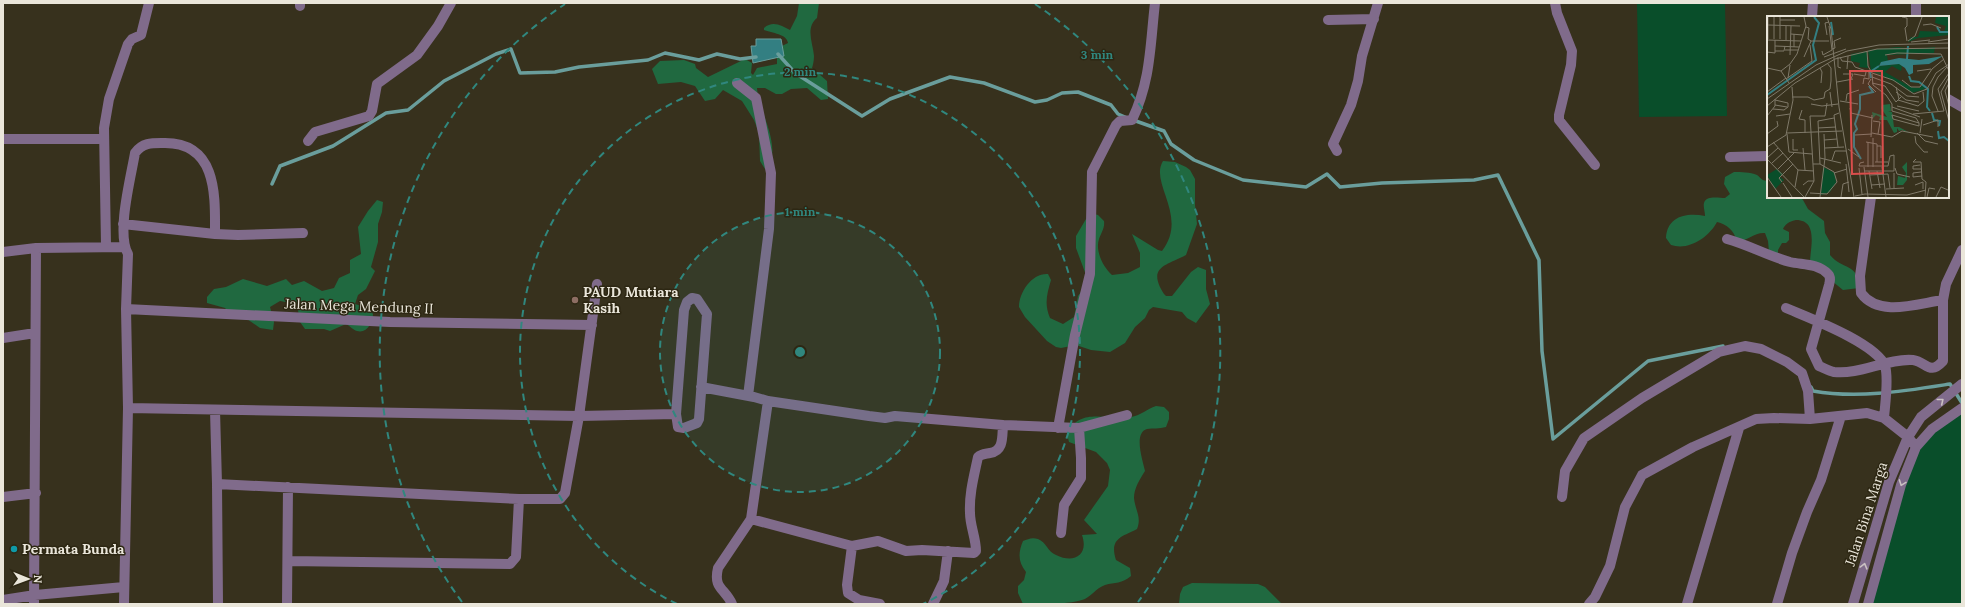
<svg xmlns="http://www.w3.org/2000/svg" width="1965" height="607" viewBox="0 0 1965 607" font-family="Lora,serif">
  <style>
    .green { fill: #094e2a }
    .forest { fill: #206940 }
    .water { fill: #337f82; stroke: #6a9e9c }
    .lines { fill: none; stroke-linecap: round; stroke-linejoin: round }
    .stream { stroke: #6a9e9c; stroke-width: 3.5 }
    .minor { stroke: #806b8b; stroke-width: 10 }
    .oneway { stroke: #cac1c2 }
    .ring { fill: none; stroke: #30877e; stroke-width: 2; stroke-dasharray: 7 5 }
    .education-dot { fill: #8d6e63; stroke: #2d2713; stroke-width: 1.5 }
    .culture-dot { fill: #0f9aa8; stroke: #2d2713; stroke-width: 1.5 }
    .labels { text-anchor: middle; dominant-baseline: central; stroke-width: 3; stroke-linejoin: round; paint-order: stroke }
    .poi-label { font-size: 14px; font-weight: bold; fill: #eae6da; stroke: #2d2713; text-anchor: start }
    .street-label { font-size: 14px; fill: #eae6da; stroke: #2d2713 }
    .inset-river { fill: none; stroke: #337f82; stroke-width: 2 }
    .inset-road { fill: none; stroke: #7f7969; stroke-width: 1 }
    .view { fill: #da4e4c; fill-opacity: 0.15; stroke: #da4e4c; stroke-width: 2 }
    .inset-edge { fill: none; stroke: #eae6da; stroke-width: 2 }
    .centre { fill: #30877e; stroke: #2d2713; stroke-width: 2 }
    .ring-label { font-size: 12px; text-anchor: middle; font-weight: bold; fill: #30877e; stroke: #2d2713; stroke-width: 3; stroke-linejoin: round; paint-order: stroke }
  </style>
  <rect width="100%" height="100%" fill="#37311d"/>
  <!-- green -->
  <path class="green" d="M1725 3 1727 116 1639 117 1637 4Z
    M1962 408V604H1868L1916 447Z"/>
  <!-- forest -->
  <path class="forest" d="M799 3H819L817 18C805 28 813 43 814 56 814 60 813 65 812 68L827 81 828 99 821 100 807 88 791 89 782 94H776L765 88H757C758 110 785 151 765 169L760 161 759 133 754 120 742 101 723 90 715 99 705 101 695 86 681 82 658 84 652 69 660 61 684 60 695 64 696 68 708 77 745 59 752 63 751 73 753 75 757 68 777 64V56L780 47 788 43C787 34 772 33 764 30V28C773 20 782 26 790 30L797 16Z
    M1163 161 1175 162 1186 167 1190 170 1195 179V205L1197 224 1186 255C1165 266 1147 267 1164 294L1166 296H1172L1191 272 1198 267 1206 270V289L1210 304 1196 323 1187 318 1182 312 1153 307 1149 310 1145 318 1135 327 1125 343 1110 352 1091 350 1076 345 1061 348 1056 347 1047 341 1025 317 1019 307C1019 292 1032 273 1048 274L1051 280C1047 294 1044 304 1050 318L1063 324 1074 317 1078 296 1086 285V275L1076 248V236L1086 219 1094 214 1098 215 1104 221C1105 228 1101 233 1099 239 1095 251 1103 267 1112 275L1128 273 1140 267V253L1132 234 1158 250 1162 251C1189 216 1149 183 1163 161Z
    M1734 172C1741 172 1750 172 1757 175 1761 178 1762 181 1768 181V197H1800L1803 200 1808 209 1824 221 1825 233 1830 242V255C1842 270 1859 263 1859 288L1843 290 1810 263C1810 249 1819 220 1796 220 1790 221 1785 224 1783 229L1789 232V240L1786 243H1782L1778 250V255L1769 252 1768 241 1765 233C1754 232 1747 242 1737 241 1734 231 1727 224 1717 222 1709 237 1689 251 1671 245L1666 238C1667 216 1687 212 1705 216 1705 212 1703 206 1704 203 1706 195 1719 198 1725 198L1730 194 1724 184 1725 177Z
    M377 200 383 202 382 212 378 224V242L371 267 375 271 366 289 358 295 355 304 368 308 373 314C373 322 367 334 357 331 353 330 350 326 346 324L330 331 324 329H305L300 322 297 304 280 301 270 307 274 322 273 330 260 328 247 319 231 315 225 308 207 303V297L214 289 226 287 243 279 267 286 286 279 292 285 304 281 322 291 334 288 339 278 350 273V260L361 254 358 227 368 211Z
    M1156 406 1164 407 1169 412V419L1166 427C1159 429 1153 428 1147 429 1133 433 1143 461 1145 471 1140 479 1134 488 1134 498 1135 510 1142 517 1137 529 1122 537 1109 538 1116 560L1130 568 1131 576C1122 584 1115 582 1105 585 1096 588 1090 598 1082 600 1063 605 1043 604 1023 604L1018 593V586L1024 580 1026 572C1018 562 1018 553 1023 541 1028 539 1032 537 1038 539 1046 542 1048 552 1056 555 1074 564 1089 555 1082 535L1097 534 1084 520 1108 486 1110 470 1107 463 1096 452 1069 442 1067 434C1080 406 1107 421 1131 417 1140 416 1147 409 1156 406Z
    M1192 583 1258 584 1265 587 1282 604H1179L1180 594 1183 587Z"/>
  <!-- water -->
  <path class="water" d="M756 39H781L784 56 753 63 751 46H756Z"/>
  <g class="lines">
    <!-- stream -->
    <path class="stream" d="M778 54 795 73 862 116 890 99 950 77 984 83 1035 102 1047 100 1062 93 1078 92 1111 105 1118 114 1125 117
      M1133 120 1164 131 1171 144 1194 160 1243 180 1306 187 1327 174 1340 187 1382 183 1474 180 1498 175 1539 260 1542 351 1553 439 1648 361 1723 346
      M272 184 280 166 333 146 386 113 408 110 444 81 496 54 511 49 520 73 555 72 579 67 648 60 665 53 699 60 717 54 740 59 756 57
      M1811 387 1813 391C1858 399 1905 391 1950 384L1962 403"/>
    <!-- minor -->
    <path class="minor" d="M300 3V6
      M1555 3 1557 13 1572 51 1571 65 1559 115V120L1595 165
      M1812 17 1813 3
      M1916 17V3
      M1328 20 1374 19
      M737 83 756 98 771 173 769 229 748 396
      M1948 99 1962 107
      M3 139H104
      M308 141 315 132 369 116 372 111 377 84 417 55 438 26 451 3
      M1337 151 1333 144 1351 105 1358 81 1362 56 1378 3
      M1730 157 1768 156
      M1871 197 1860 276 1861 293C1879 318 1919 303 1943 300
      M123 224 215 234 238 235 303 233
      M1727 239C1749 245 1768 256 1790 262 1803 265 1817 263 1828 274 1831 277 1830 281 1829 285L1811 349 1819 366C1824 368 1829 371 1834 372 1860 375 1887 358 1913 360 1927 362 1929 376 1943 361V300L1946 284 1962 250
      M106 246 104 128 109 99 128 44 132 39 141 35 149 3
      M3 252 36 248 124 247
      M692 298 697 299 707 314 699 419 697 423 684 428 678 427 676 414 684 310 687 302Z
      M1786 308C1809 318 1876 343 1885 366 1889 378 1885 405 1884 418
      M126 309 390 322 592 325
      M3 338 35 333
      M701 387 754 397 768 401 869 416 885 418 895 416 1003 425 1079 428 1127 415
      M128 408 579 416 676 414
      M215 410 217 484 218 604
      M1058 428 1075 335 1090 274 1092 172 1116 125 1120 121 1132 120C1151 80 1150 46 1155 3
      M217 484 519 499H560L565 493 579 416 597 284
      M3 497 36 493
      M1562 497 1565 471 1584 438 1642 398 1719 352 1745 346 1761 349 1787 362 1802 373 1808 391 1810 419
      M751 519 852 546 878 541 906 551 922 550 974 553 976 551C976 538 970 526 970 513 969 494 974 476 978 457 981 454 985 454 990 453 1004 451 1002 437 1003 425
      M1061 533 1064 505 1081 478V458L1079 428
      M852 546 847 585 848 593 859 600 880 604
      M288 561 510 564 516 557 519 499
      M3 600 35 595 124 587
      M34 604 36 248
      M124 604 128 408 126 309 128 254C116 233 131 177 135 153 143 142 153 143 165 143 218 143 215 197 215 234
      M287 604 288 487
      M732 604C725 588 713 589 718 568L751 519 768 401
      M933 604 944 581 948 551
      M1589 604 1595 597 1610 566 1625 507 1642 475 1693 447 1756 419 1774 418 1810 419 1867 413 1884 418 1908 437 1916 447
      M1687 604 1739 428
      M1777 604 1792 553 1807 512 1821 480 1841 416
      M1853 604 1889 482 1908 437 1921 417 1962 384
      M1868 604 1901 485 1916 447 1932 429 1962 408"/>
  </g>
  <!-- one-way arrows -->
  <defs><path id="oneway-chevron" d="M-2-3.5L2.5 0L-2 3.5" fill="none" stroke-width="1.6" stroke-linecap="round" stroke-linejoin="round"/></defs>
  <g class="oneway">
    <use href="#oneway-chevron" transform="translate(1941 401) rotate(-39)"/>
    <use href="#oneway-chevron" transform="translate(1902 483) rotate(110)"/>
    <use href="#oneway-chevron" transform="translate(1864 566) rotate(-75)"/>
  </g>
  <!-- distance rings -->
  <circle cx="800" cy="352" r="140" fill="#30877e" fill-opacity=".12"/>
  <g class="ring">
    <circle cx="800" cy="352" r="140"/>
    <path d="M677 604A280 280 0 1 1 923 604"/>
    <path d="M462 602A420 420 0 0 1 565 4M1035 4A420 420 0 0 1 1138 602"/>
  </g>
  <!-- markers -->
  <circle class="education-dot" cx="575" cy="300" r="4"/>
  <circle class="culture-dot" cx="14" cy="549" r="4"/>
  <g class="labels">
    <!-- poi labels -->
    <g class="poi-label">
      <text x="583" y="292">PAUD Mutiara<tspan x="583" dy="16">Kasih</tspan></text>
      <text x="22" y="549">Permata Bunda</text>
    </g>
    <!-- street labels -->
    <g class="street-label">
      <text transform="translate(359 306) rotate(2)">Jalan Mega Mendung II</text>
      <text transform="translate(1866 514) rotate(-72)">Jalan Bina Marga</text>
    </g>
  </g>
  <!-- overview -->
  <g transform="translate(1767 16)">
    <rect width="182" height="182" fill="#37311d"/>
    <path d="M169 1H182V19L151 22 141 26 144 21H151L153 15 177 16 179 10 168 7ZM131 31 148 33 168 31 167 37 120 39 121 45 113 47 112 50 132 48 135 50 134 55 125 50 118 56 144 71 152 72 156 69 158 73 145 77 131 67 104 55 101 34ZM100 35 101 52 92 51 93 47 84 45V38ZM56 151 68 157 69 167 63 176 54 179ZM10 153 16 158 13 161 17 164 8 173 0 159Z" fill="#094e2a"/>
    <path d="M123 88 124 95H121L125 96 127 111H132L143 117 135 114 132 115 130 112V116L127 117 120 104H112L113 101 109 99 106 102 105 96 120 101 114 92 115 89ZM140 146V164L136 169H130L131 160 138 162 139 157 135 151Z" fill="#206940"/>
    <path d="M176 40 162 48 146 49V57L142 59 138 52 132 48 112 50 114 46 132 42 152 44Z" fill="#337f82"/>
    <path class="inset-river" d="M64 6 66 19M170 11 173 16H182M140 43 141 30M142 60 144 65 152 66 161 73 160 91 163 95M104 62 103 56 112 50M0 79 49 44 46 29 52 7 47 1M165 97 167 104 173 105 172 110M171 115 172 122 177 121 182 125M94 143 87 131V117L90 113 88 108 93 93V79L106 76 102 70"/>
    <path class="inset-road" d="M1 1V23M7 1V23M13 1V23M60 1 64 13 72 91 87 181M135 1 140 2V10L138 12 140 25M13 4H28M1 9 33 10M156 9 164 8 174 12M24 18 36 19M60 19 58 7 62 6M0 24 34 25M19 24V10M44 25H62M141 25 148 20 155 1M144 26 163 24M161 26 182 23M8 30 32 31M27 31V18M65 33 68 32 67 25 74 22M18 34H31M8 35H17L18 30M55 35 56 39 65 34 62 10M100 35 101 50 105 57 126 64 147 78 160 73 169 57 182 48M0 36 8 37V24M23 39 24 10M118 39 130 37 174 38 182 55M37 41 44 25 41 23 42 12 39 11M57 41 79 33M71 41V51L74 52M73 41 75 45 85 46 88 51 102 56V63L97 62 96 68M68 43 110 33 182 32M0 52 14 55M53 52 55 56 54 67M80 53 81 40M14 55 22 67M14 55 23 48 30 38 39 10 37 1M150 55 164 53M76 58H86L84 63M87 58 98 60 99 56M105 58 106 69 119 79 125 88V95L149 102 152 107M105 61 124 68 140 80 152 81M182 61 174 76 182 105M21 62 23 49M19 63 45 45 43 29M104 63 101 68 109 76M135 64 144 71H153L165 53 177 43M70 66 86 63M105 67 118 70 129 86 134 81M182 67 178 75 182 90M129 71 132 83M0 76 19 62M63 76 65 91M129 76 139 84 152 86M25 81H41L47 84 57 82 58 76 63 73 64 65V52L60 47M0 83 49 49 80 35 112 29 182 27M8 84 21 87V91M131 84 151 90 157 85 156 76M73 85 91 88M79 85 80 78 92 74M44 88 55 90 71 88M8 89 20 91M0 90 28 67 68 43M130 90 152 95M125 91 153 101M83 92 84 97 106 102M6 93 17 94 21 91M35 94 32 103 38 104V117M171 95 165 80 166 71 171 61 180 51M177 95 171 73 182 57M146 98 177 95M125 99 152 107V110L126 103ZM0 100 8 90V83M9 100 23 98M58 100 60 87M106 105 113 106 111 118M156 109 171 104V111M51 112 69 111M20 117 75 115M105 117 125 121 135 115 166 121M150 117 158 125 171 128M153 117 155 103M0 118 11 110 10 105M20 118 22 136 45 138M88 119 105 118M148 120 149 127 157 136H161M104 121 105 99M106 122V151M26 123V134H31M57 124 70 123M6 126 31 154M99 126 110 128V146M110 130H114V142M0 131 19 119 26 84 25 71M71 131 67 99 72 97M36 132 38 154M58 132 77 131M81 133 92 141M0 142 11 132M53 142 74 147M0 143 37 181M149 143 146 146H154L155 163 159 166 158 181M65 144 68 135H79M97 146 93 147 92 150H121M108 146H121M5 147 16 137M53 148 51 105 67 102M79 148 82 176M153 149 146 150V153H154M97 151 101 181M101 151V126M115 151 119 181M92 152 95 178M128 152 130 158 143 161M11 153 27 137M31 154 47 155M98 155H127V139L123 140 121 150M102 155 105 173M110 155 113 172M154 156 146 157V161L155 160M67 157 80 153M127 157V172M103 159 121 158 123 172M0 161 14 181M15 166 12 162 26 148M16 167 25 181M36 169 41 165H47M104 169 118 168M148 169 156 166V173M28 171 31 154M119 173 137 172M43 177 60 178 70 166 67 156 53 148H46M88 180 98 178 140 179 159 174M38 181 47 165 43 100H58M53 181 58 142 57 118M74 181 76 168 82 166M160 181 162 172 168 173M169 181 174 171 181 174"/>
    <path class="view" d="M83 55H115L116 157 85 158Z"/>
    <rect width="182" height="182" class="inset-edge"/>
  </g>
  <circle cx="800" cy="352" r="6" class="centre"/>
  <g class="ring-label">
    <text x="1097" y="59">3 min</text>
    <text x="800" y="76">2 min</text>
    <text x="800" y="216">1 min</text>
  </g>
  <!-- border -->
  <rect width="1965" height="607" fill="none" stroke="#eae6da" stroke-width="8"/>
  <!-- north arrow -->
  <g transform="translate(28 579) rotate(91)" stroke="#2d2713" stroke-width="3" paint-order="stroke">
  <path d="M0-3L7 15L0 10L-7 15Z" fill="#eae6da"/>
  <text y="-6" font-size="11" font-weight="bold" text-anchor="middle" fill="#eae6da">N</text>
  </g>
</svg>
